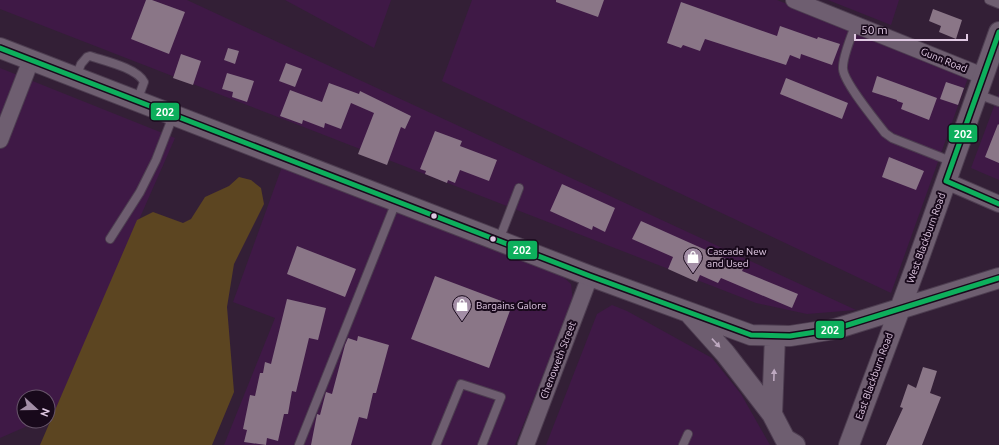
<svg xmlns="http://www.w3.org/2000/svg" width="999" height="445" viewBox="0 0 999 445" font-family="Ubuntu,sans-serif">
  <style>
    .built { fill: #3f1946 }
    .green { fill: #5c4521 }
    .building { fill: #8a7687 }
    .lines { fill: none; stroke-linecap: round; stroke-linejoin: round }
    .service-casing { stroke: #4d3d50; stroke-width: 10 }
    .minor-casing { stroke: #4d3d50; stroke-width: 18 }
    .tertiary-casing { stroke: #4d3d50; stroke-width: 22 }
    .service { stroke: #6e5e70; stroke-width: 8 }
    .minor { stroke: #6e5e70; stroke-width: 16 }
    .tertiary { stroke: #6e5e70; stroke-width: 20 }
    .bus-1-casing { stroke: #18091b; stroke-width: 8 }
    .bus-1 { stroke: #0daf5c; stroke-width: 5 }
    .oneway { fill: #bea9c0 }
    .bus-dot { fill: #e0c9e3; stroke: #18091b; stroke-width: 1.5 }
    .labels { text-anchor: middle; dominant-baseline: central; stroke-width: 4; stroke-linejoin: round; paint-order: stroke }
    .street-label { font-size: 10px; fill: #e0c9e3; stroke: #18091b }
    .poi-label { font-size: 10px; fill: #e0c9e3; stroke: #18091b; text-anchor: start }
    .line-badge { stroke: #18091b; stroke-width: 1.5 }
    .badge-label { font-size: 11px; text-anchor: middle; font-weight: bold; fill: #fff }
  </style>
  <rect width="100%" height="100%" fill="#331f36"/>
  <!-- built -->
  <path class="built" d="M0 0H187L856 310 807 314 756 303 0 9Z
    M285 0H391L374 48Z
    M472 0H777L969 75 891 293 442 81Z
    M828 0H899L891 25Z
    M0 68 175 138 53 415 48 417V397H24V421H39L0 438Z
    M999 93V180L971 168Z
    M283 164 556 270 571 284 573 301 515 445H224L275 318 233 302Z
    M612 305 627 311 712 358 741 394 770 445H546L597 314Z"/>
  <!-- green -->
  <path class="green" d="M239 177 251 180 261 188 264 204 234 264 227 307 234 392 212 445H40L137 220 153 212 183 223 191 219 205 197 229 186Z"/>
  <!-- building -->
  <path class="building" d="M146 0H152L185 12 169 54 131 39Z
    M556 0H604L598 17 556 2Z
    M681 2 777 36 780 26 817 39 818 37 840 44 832 65 801 54 800 59 790 55 786 65 705 39 700 51 683 45 681 48 667 43Z
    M933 9 962 20 956 39 939 32 941 26 929 21Z
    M228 48 239 51 235 64 224 60Z
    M181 54 201 61 193 85 173 78Z
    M286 63 302 69 295 87 279 81Z
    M227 73 254 81 247 102 232 97 233 92 222 89Z
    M877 76 937 98 929 120 901 109 903 103 897 101V100L872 92Z
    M786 78 848 103 842 119 780 94Z
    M946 82 964 88 958 105 940 99Z
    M329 83 359 94 360 91 411 116 405 129 401 127 387 165 358 154 374 113 351 103 341 129 325 123 324 128 303 120 302 124 280 116 290 90 322 102Z
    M998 124 999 125V163L985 157Z
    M435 131 462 141 460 146 497 160 489 181 460 170 455 183 448 180 447 183 425 174 426 171 420 169Z
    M889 157 924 171 916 190 882 177Z
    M562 184 615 208 605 232 593 226 592 230 550 211Z
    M641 221 744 267 742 271 798 294 792 308 721 278 718 283 700 275 697 282 668 269 673 257 632 239Z
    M297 246 356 269 345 297 287 274Z
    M435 276 512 305 489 368 411 339Z
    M287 299 326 308 318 340 309 338 296 392 292 391 288 414H284L278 441 267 438 266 445 244 442 247 430 243 429 250 395 255 396 260 373H263L265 362 271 364Z
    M358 336 389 345 376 393H373L367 419 359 417 351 445H311L317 414 320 415 326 392 332 394 345 345 348 338 357 341Z
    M923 367 937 371 930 393 941 397 922 445H886L903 408 900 407 908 384 916 388Z"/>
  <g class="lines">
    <defs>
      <path id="service" d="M989 0 999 4
        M855 25C852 36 842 57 843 69 844 83 876 121 885 133L892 138 953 162
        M76 77 81 64 87 57 90 56C105 61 137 68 144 82L137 101
        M977 94 999 102
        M110 239 140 192 156 160 173 116
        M499 240 519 188
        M299 445 396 202
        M436 445 461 384 501 397 482 445
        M683 445 688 434"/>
      <path id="minor" d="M794 0 983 76
        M0 140 31 60
        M946 181 999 204
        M526 445 590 276"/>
      <path id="tertiary" d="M0 48 590 276 751 335 790 336 835 329 999 278
        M691 315 725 353 772 414 785 439 795 445
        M772 414 775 336
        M849 445 916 266 999 32"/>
    </defs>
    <!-- service casing -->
    <use href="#service" class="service-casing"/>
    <!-- minor casing -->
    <use href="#minor" class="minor-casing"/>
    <!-- tertiary casing -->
    <use href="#tertiary" class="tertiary-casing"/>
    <!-- service -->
    <use href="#service" class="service"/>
    <!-- minor -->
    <use href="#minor" class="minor"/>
    <!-- tertiary -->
    <use href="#tertiary" class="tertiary"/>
    <defs>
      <path id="bus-1" d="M999 32 946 181 999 204
        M0 48 590 276 751 335 790 336 835 329 999 278"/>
    </defs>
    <!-- bus-1 casing -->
    <use href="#bus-1" class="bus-1-casing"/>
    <!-- bus-1 -->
    <use href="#bus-1" class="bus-1"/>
  </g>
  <!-- one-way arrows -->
  <defs><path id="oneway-solid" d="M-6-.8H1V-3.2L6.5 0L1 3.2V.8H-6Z"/></defs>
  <g class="oneway">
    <use href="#oneway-solid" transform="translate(716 343) rotate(47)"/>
    <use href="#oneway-solid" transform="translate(774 375) rotate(-88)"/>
  </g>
  <!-- icons -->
  <defs>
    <symbol id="shop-pin" viewBox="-11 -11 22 30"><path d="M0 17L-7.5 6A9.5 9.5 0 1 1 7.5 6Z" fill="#a38ea6" stroke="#18091b"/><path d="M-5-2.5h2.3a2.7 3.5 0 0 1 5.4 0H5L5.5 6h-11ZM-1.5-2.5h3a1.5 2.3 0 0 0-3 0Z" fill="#fff"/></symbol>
  </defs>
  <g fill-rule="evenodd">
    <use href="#shop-pin" x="682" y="246" width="22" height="30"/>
    <use href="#shop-pin" x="451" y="294" width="22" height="30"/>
  </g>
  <!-- markers -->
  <g class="bus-dot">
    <circle cx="434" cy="216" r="3.5"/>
    <circle cx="493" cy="239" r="3.5"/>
  </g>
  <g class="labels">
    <!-- street labels -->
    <g class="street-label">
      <text transform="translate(944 60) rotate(22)">Gunn Road</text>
      <text transform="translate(926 238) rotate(-70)">West Blackburn Road</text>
      <text transform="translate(558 360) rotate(-69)">Chenoweth Street</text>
      <text transform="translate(874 376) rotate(-70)">East Blackburn Road</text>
    </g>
    <!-- poi labels -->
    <g class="poi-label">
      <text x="707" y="251">Cascade New<tspan x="707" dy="12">and Used</tspan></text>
      <text x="476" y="305">Bargains Galore</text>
    </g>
  </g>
  <g class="line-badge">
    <rect x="150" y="102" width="30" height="19" rx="4" fill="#0daf5c"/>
    <rect x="948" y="124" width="30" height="19" rx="4" fill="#0daf5c"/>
    <rect x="507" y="240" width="31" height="20" rx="4" fill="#0daf5c"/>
    <rect x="815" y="320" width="30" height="19" rx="4" fill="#0daf5c"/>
  </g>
  <g class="badge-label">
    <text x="165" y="116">202</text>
    <text x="963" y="138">202</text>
    <text x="522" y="254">202</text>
    <text x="830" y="334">202</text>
  </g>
  <!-- north arrow -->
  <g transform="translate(36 409) rotate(111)"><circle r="19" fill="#18091b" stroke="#68566b"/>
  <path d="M0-3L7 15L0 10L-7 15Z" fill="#a38ea6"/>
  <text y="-6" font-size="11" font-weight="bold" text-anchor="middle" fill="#e0c9e3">N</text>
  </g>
  <!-- scale -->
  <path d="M855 34v6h112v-6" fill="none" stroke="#e0c9e3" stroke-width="2"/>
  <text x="861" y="34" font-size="12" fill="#e0c9e3" stroke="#18091b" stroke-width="3" paint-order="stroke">50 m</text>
</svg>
